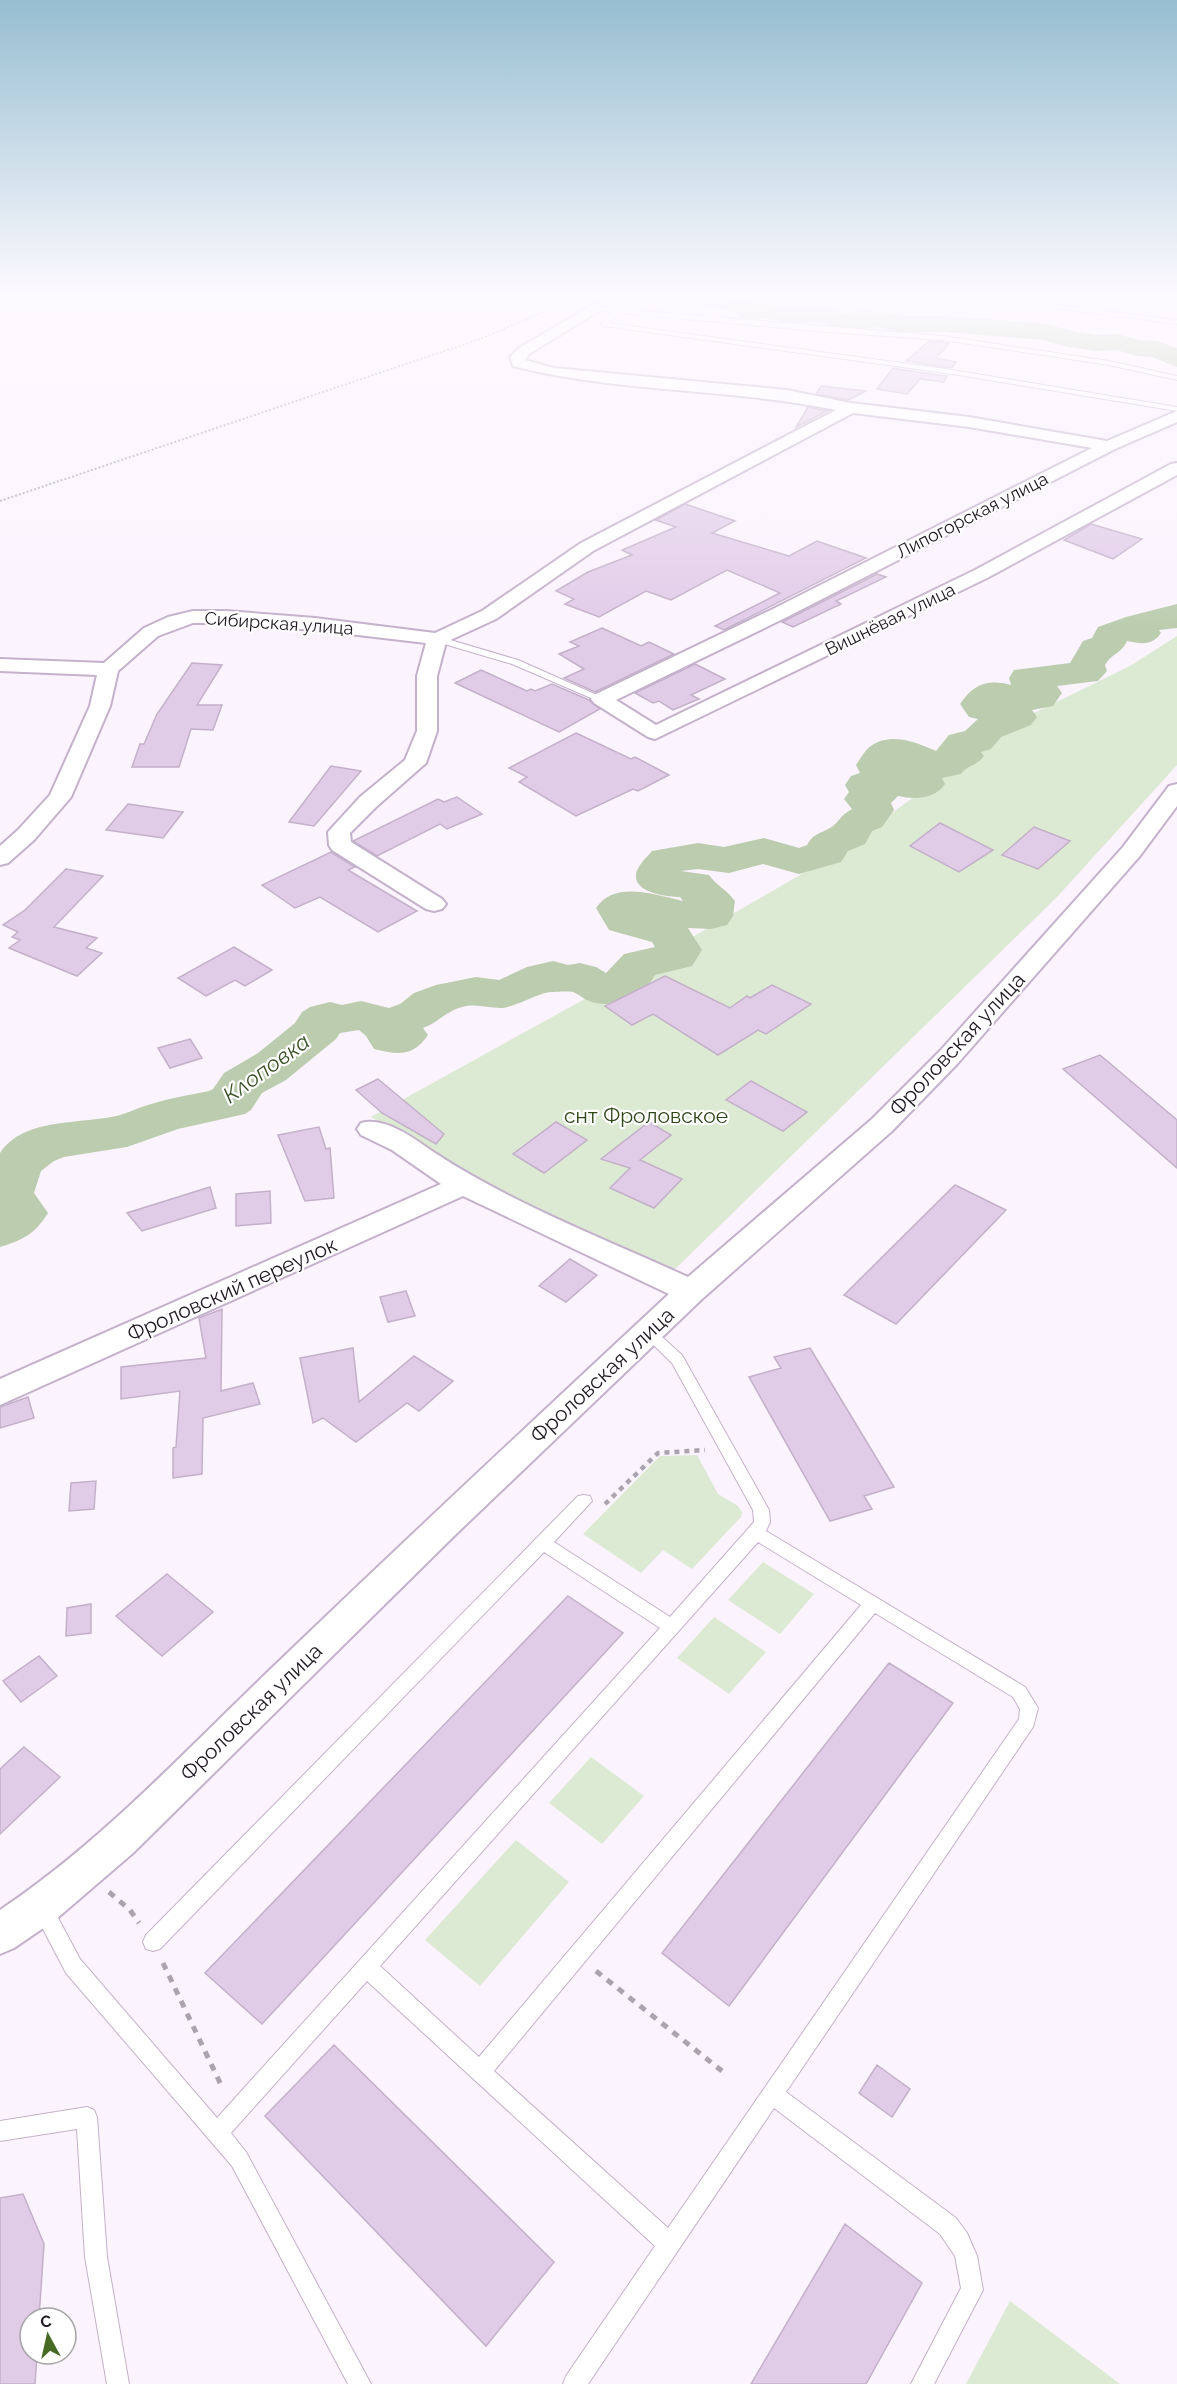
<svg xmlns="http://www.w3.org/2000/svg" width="1177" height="2384" viewBox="0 0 1177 2384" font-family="Raleway,sans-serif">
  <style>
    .green { fill: #dce9d3 }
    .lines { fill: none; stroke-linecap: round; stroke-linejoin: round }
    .river { fill: #bccdaf; fill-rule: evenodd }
    .building { fill: #e1cce8; stroke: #c3b0c9; stroke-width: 1.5 }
    .lane-casing { stroke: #c4b1cb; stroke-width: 2 }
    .street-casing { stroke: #c4b1cb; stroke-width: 4 }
    .path-far2 { stroke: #aba3ae; stroke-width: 2; stroke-dasharray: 2 2; stroke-linecap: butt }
    .path-far1 { stroke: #aba3ae; stroke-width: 4.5; stroke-dasharray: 5 5; stroke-linecap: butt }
    .path { stroke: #aba3ae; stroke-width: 5; stroke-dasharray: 7 7; stroke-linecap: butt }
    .lane { fill: #fff; fill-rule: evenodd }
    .street { fill: #fff; fill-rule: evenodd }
    .labels { text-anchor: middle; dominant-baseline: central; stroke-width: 4.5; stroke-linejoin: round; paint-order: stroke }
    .far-street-label { font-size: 18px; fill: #201923; stroke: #fff }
    .street-label { font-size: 21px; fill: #201923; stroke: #fff }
    .park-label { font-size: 21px; fill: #2f461a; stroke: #fff }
    .water-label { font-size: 22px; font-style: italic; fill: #385024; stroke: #fff }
  </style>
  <rect width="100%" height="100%" fill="#fbf3fe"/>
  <!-- green -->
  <path class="green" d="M1177 636V765L1057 897 670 1274 473 1177 371 1117 592 995 833 856 1018 721 1130 666Z
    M697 1455 718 1494 738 1506 742 1512 741 1517 692 1569 663 1550 641 1573 583 1534 660 1456Z
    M763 1562 814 1594 780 1634 728 1600Z
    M714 1617 766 1652 729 1694 677 1658Z
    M591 1757 644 1796 602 1844 549 1803Z
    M516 1840 569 1882 480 1986 425 1940Z
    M1010 2301 1120 2384H966Z"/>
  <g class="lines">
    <!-- river -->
    <path class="river" d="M660 293H711L756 303 795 307 825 306 846 314 865 310 905 316H945L1048 324 1067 330 1096 335 1117 334 1139 340 1157 341 1177 348V367L1152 357 1138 356 1116 350 1095 351 1063 346 1043 340 945 332H905L873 327 863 330H842L821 322 795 323 760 318 750 321 741 318 737 313 731 311 663 298Z
      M1177 604V628L1159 630 1161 633C1152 646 1141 644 1127 641 1122 653 1111 654 1105 665L1107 671 1098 681 1057 686 1062 693 1053 706 1032 710 1037 717 1031 725 1001 737 991 749 981 752 984 756C977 766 967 765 961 774L942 778 945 784C935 799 915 800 898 796L891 803 894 810 882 827 872 831 865 844 848 851 841 862 799 874 763 864 729 873 698 869 681 871 709 875C717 886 727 890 735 901L733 916 727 925 711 929 688 928 702 950 692 966 655 975C643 997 613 1010 589 1001 583 999 579 994 573 992 569 991 555 992 551 992 541 992 517 1006 503 1008 490 1009 477 1003 462 1007 446 1011 438 1023 423 1028L428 1035C413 1057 398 1055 374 1049L366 1036 359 1030 340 1033 336 1039 286 1080 262 1093 251 1110 245 1114 178 1129 127 1147 64 1157 54 1161 41 1171 34 1193 48 1213C35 1234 23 1240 0 1247V1153C25 1116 83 1125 120 1115 130 1112 140 1107 151 1104 170 1098 190 1095 209 1091L213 1089 224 1073 258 1053 295 1023 302 1012 310 1007 330 1002 342 1005 361 1001 389 1008 400 1004 414 993 436 985 476 977 499 980 527 967 553 961 568 965 580 963 596 967 606 973 624 954 655 947 652 942 609 930 596 908C615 880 655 895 683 901L680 897C668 897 634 893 636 875 636 867 647 857 652 851L698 843 724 847 764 838 799 848 807 845C813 834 819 834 830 828 838 824 839 816 852 809L844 799 849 792 845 785 851 776 860 773 856 765C860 759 865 750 871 746 890 732 916 742 936 751L949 735 965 731 978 719 969 717 960 704C974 684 987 679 1011 685L1009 678 1014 670 1070 663 1083 641 1092 638 1098 627 1126 617Z"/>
  </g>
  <!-- building -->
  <path class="building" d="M929 341 949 343 936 358 956 362 952 368 906 361Z
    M893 368 897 369 947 376 944 382 920 379 907 394 877 389Z
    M821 386 866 391 848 400 816 394Z
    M808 407 827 411 796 427Z
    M685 504 735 521 712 533 789 556 817 541 866 558 724 630 715 626 780 593 727 570 671 600 646 591 599 617 565 604 574 599 556 591 588 572 632 555 622 550 676 527 656 520Z
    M1091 524 1142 539 1113 559 1064 540Z
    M877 574 886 577 836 601 841 604 793 627 782 622Z
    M602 628 641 646 649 642 674 654 595 692 564 678 584 669 559 654 579 646 570 642Z
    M192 663 222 665 197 705H222L213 730 191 729 179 767H132L140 744H144L157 714Z
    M695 664 725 679 691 695 699 699 673 710 659 701 653 703 635 693Z
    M481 670 527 691 531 689 535 691 552 684 589 700 600 709 559 732 455 683Z
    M576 733 631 759 635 757 669 775 638 791 633 789 576 816 519 782 527 777 509 768Z
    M331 766 361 771 314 826 289 822Z
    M457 797 482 814 447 829 440 824 377 856 353 841 438 799 444 802Z
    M128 804 183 812 163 838 106 830Z
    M940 823 993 850 959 872 910 846Z
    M1034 827 1070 841 1038 869 1002 855Z
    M331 852 355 867 348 870 417 911 378 932 320 897 295 908 262 885Z
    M66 869 103 876 54 927 97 938 86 948 102 953 77 976 9 948 20 940 12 937 18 932 3 925 25 910Z
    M234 947 272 970 245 986 235 980 206 996 178 978Z
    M665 976 730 1008 747 996 750 998 772 985 811 1004 766 1034 758 1030 718 1055 653 1014 632 1025 605 1006Z
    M190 1039 202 1058 170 1068 158 1048Z
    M1100 1055 1177 1120V1168L1063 1069Z
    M378 1079 444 1134 436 1144 382 1113 356 1090Z
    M751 1081 807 1112 783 1131 726 1100Z
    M556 1122 587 1140 544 1173 513 1154Z
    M649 1122 671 1135 640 1160 682 1179 654 1208 610 1188 630 1168 601 1159Z
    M319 1127 326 1149 330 1148 334 1198 305 1201 278 1135Z
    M955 1185 1006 1210 896 1324 844 1295Z
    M210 1187 216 1208 142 1231 127 1213Z
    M270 1191 271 1223 236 1226V1194Z
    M570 1259 597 1275 566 1302 539 1286Z
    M406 1291 415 1316 388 1322 380 1297Z
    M222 1309 221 1391 253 1383 260 1404 203 1418 202 1474 173 1478V1448L176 1447 180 1391 121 1399V1367L206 1358 199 1318Z
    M353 1348 359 1402 414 1356 453 1381 419 1411 407 1403 356 1442 323 1418 313 1423 300 1358Z
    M810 1348 894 1487 864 1496 872 1509 830 1521 749 1377 781 1368 774 1357Z
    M28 1397 34 1418 0 1428V1407Z
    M96 1481 94 1509 69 1511 71 1483Z
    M167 1574 213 1612 162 1656 116 1616Z
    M568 1596 623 1633 262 2024 205 1973Z
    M91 1604V1633L66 1636 67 1608Z
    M39 1656 57 1676 21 1702 3 1681Z
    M889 1663 953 1703 729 2006 662 1953Z
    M24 1747 60 1777 0 1834V1769Z
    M334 2045 554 2262 486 2346 265 2116Z
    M877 2065 910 2089 892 2117 859 2093Z
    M23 2194 44 2244 39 2318H30V2354H37L35 2384H0V2198Z
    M845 2224 922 2283 866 2384H751Z"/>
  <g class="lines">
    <defs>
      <path id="lane" d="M531 293H543L594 306 631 310 943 336 1109 361 1177 376V380L1109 365 943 340 827 332 620 313 608 323 946 369 1177 407V411L946 373 603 326 601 323 613 312 594 310Z
        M1049 304 1177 320V324L1047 307Z
        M437 636 518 660 606 699 598 701 512 664 434 641V637Z
        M647 1327 652 1328 682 1355 769 1510 770 1522 766 1531 1025 1687 1038 1708 1033 1727 786 2092 956 2218 967 2233 977 2256 983 2290 934 2384H911L961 2288 955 2256 940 2234 774 2108 588 2384H563L566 2376 655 2246 367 1981 231 2133 246 2152 371 2384H348L232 2166 66 1973 32 1908 35 1901 42 1899 49 1901 80 1959 217 2118 660 1628 544 1552 160 1949 153 1951 146 1949 143 1942 146 1935 578 1496 584 1495 590 1496 592 1501 554 1542 670 1617 754 1522 753 1510 672 1363 640 1332 642 1328ZM758 1542 861 1605 479 2057 380 1966ZM875 1613 1013 1697 1020 1709 1019 1719 668 2228 494 2071Z
        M87 2107 94 2110 97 2117 107 2257 129 2384H107L85 2257 77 2129 0 2141V2121Z"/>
      <path id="street" d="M594 304 599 305 601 308 599 311 529 354 525 360 554 368 787 390 851 403 969 417 1107 441 1177 411V422L1115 449 787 617 616 700 656 725 975 570 1171 464 1177 463V475L987 578 655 739 648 737 594 703 591 699 594 695 773 609 1092 448 969 427 853 413 593 551 496 619 446 642 437 676V731L426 763 376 807 350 833 351 842 442 899 446 904 442 909 434 911 426 909 332 850 329 845 328 832 360 797 405 760 417 731V676L426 643 315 630 226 623H193L158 636 118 671 110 706 71 797 34 840 8 863 0 865V846L18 830 50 795 90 706 97 675 0 671V659L104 663 144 628 168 617 193 611H226L315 618 435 633 482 611 581 543 836 410C729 388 618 393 513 366L510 357 519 348Z
        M1177 784V806L1139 857 958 1063 892 1131 702 1299 454 1536 133 1853 55 1920 14 1948 0 1954V1910C102 1842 188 1748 276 1664 406 1539 538 1416 669 1294L463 1196 0 1405V1379L441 1184 392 1150 361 1135 357 1129 361 1123C386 1116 416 1140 435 1153 511 1203 605 1239 688 1277L872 1119 940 1051 1123 847 1169 786Z"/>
    </defs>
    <!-- lane casing -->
    <use href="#lane" class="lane-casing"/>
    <!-- street casing -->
    <use href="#street" class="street-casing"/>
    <!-- path-far2 -->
    <path class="path-far2" d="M1123 293 1133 298
      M0 501 480 339 543 312"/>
    <!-- path-far1 -->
    <path class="path-far1" d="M605 1504 658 1453 705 1450"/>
    <!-- path -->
    <path class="path" d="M109 1892 130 1910 139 1923
      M163 1963 223 2089
      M596 1971 722 2071"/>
    <!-- lane -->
    <use href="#lane" class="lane"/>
    <!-- street -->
    <use href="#street" class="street"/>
  </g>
  <!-- sky -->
  <linearGradient id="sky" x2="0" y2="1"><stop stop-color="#96bed1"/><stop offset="0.47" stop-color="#fdfaff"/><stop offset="1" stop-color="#fdfaff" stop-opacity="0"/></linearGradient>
  <rect width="1177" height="627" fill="url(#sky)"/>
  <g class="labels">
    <!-- far-street labels -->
    <g class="far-street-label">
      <text transform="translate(972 515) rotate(-27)">Липогорская улица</text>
      <text transform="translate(890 619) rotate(-26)">Вишнёвая улица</text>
      <text transform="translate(279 623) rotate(4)">Сибирская улица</text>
    </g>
    <!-- street labels -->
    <g class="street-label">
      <text transform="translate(957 1044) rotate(-47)">Фроловская улица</text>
      <text transform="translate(232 1289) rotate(-24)">Фроловский переулок</text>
      <text transform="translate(602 1375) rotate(-43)">Фроловская улица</text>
      <text transform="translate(251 1712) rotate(-44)">Фроловская улица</text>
    </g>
    <!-- park labels -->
    <g class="park-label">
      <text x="646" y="1115">снт Фроловское</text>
    </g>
    <!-- water labels -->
    <g class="water-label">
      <text transform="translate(266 1068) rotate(-36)">Клоповка</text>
    </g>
  </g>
  <!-- north arrow -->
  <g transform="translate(48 2336) rotate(352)"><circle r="28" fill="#ffffff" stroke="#a6a3a7" stroke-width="1.5"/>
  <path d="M0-4.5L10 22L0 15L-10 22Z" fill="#466a23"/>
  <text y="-9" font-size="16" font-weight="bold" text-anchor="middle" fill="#201923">С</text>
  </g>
</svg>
